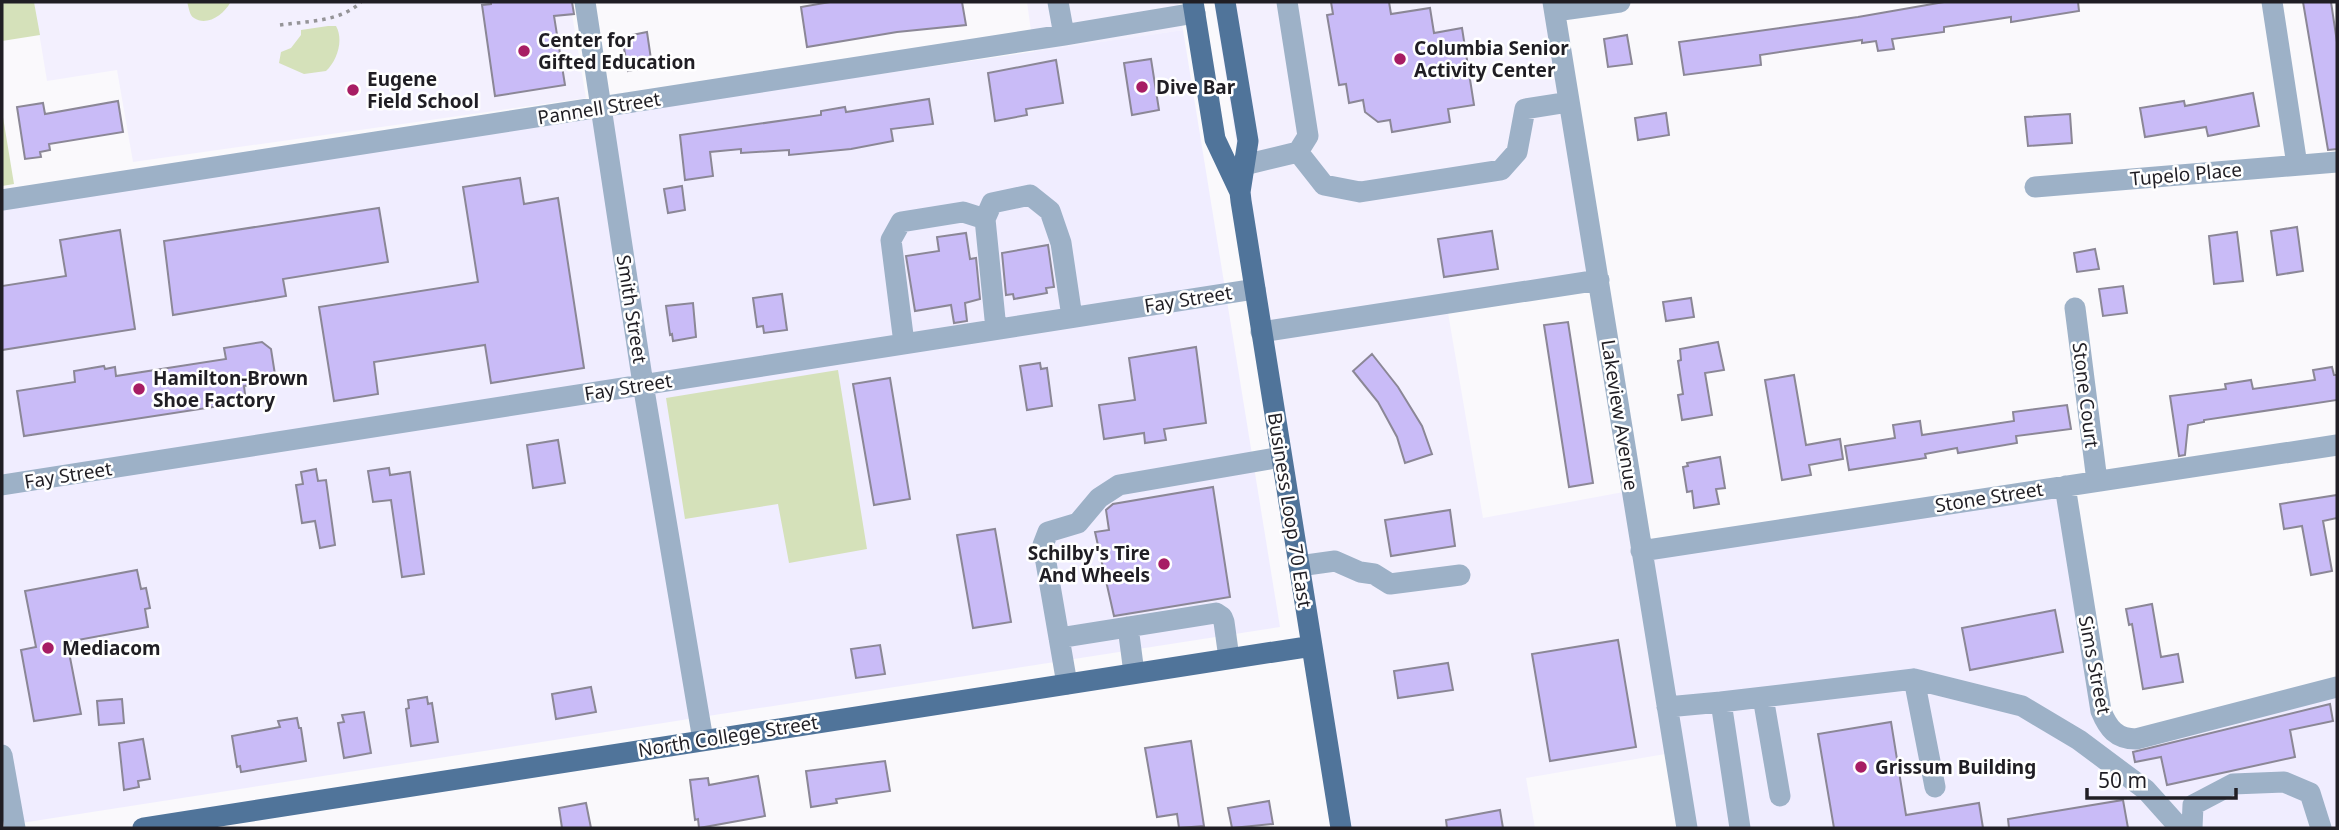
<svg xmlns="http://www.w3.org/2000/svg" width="2339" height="830" viewBox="0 0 2339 830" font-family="'Noto Sans',sans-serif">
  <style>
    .built { fill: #f3f0fe }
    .industrial { fill: #f0edff }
    .green { fill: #d5e1ba }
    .building { fill: #c9bbf7; stroke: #8b8796; stroke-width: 2 }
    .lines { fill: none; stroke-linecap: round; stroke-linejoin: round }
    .path { stroke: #959498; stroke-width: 3.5; stroke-dasharray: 3.5 5; stroke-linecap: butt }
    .minor { stroke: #9db1c7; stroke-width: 21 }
    .major { stroke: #50749a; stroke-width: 21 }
    .poi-dot { fill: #a71d64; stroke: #fff; stroke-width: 2.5 }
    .labels { text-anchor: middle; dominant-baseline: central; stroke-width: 5; stroke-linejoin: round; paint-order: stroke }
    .poi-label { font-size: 19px; font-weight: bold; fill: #201e24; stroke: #fff; text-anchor: start }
    .street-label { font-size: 19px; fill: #201e24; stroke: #fff }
  </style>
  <rect width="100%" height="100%" fill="#faf9fc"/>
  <!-- built -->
  <path class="built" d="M34 2H570L586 98 133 162 117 70 47 81Z
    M1027 2H1178L1183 30 1034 52Z
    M1214 2H1613L1554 11 1596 277 1446 301 1483 518 1629 491 1671 753 1526 778 1535 828H1345Z"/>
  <!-- industrial -->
  <path class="industrial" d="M1183 30 1280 627 2 826V201Z
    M2062 489 2109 741 2337 690V828H1688L1643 553Z"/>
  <!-- green -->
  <path class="green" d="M2 2H34L40 35 2 41Z
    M187 2H230V3C224 14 207 27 194 18 189 15 189 7 187 2Z
    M328 26H336C344 40 337 61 326 71L304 74 279 63 281 52 291 48 301 35V30Z
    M2 111 14 184 2 186Z
    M838 370 867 549 789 563 778 504 685 519 666 398Z"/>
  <!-- building -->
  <path class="building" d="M491 2H572L574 14 554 16 565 85 495 96 482 5 491 4Z
    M830 2H962L966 25 897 32 807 47 801 7Z
    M1331 2H1389L1391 14 1430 8 1434 33 1462 28 1474 105 1448 109 1450 122 1392 132 1390 120 1378 122 1365 112 1363 100 1349 103 1346 84 1339 85 1327 15 1333 14Z
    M1944 2H2078L2079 11 2011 22V17L1944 27V32L1892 39 1894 49 1878 51 1876 41 1862 43V40L1760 55 1761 65 1684 75 1679 42 1858 17Z
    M2303 2H2331L2337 42V149L2328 150Z
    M647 32 652 66 628 71 622 37Z
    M1627 35 1632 64 1608 67 1604 39Z
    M1151 59 1159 110 1132 115 1124 63Z
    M1056 60 1063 103 1026 109 1027 115 995 121 988 73Z
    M2253 93 2259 126 2208 136 2206 127 2145 137 2140 108 2184 101 2185 106Z
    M929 99 933 124 891 129 893 141 851 149 789 155V150L741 153V149L710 152 713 176 685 180 680 135 821 115V111L845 107 846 112Z
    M118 101 123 132 49 144 50 150 40 152 41 157 25 159 17 107 43 103 45 114Z
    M1666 113 1669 135 1638 140 1635 118Z
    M2070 114 2072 143 2028 146 2025 117Z
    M520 178 524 204 558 198 584 368 491 383 485 345 374 362 378 394 334 401 319 307 478 282 463 187Z
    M682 186 685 210 668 213 664 189Z
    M379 208 388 262 283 279 286 296 173 315 164 241Z
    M2297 227 2303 271 2277 275 2271 231Z
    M120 230 135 329 2 350V286L66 276 60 240Z
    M1492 231 1498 269 1444 277 1438 239Z
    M2237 232 2243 281 2214 284 2209 236Z
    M966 233 970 259 976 258 980 299 965 303 967 321 954 323 951 305 915 311 906 256 939 251 937 237Z
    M1048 245 1054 287 1046 288 1047 293 1014 299 1013 294 1006 295 1002 253Z
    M2095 249 2099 269 2077 272 2074 253Z
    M2123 286 2127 313 2103 316 2099 289Z
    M782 294 787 330 764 333 763 326 757 327 753 298Z
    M1691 298 1694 317 1666 321 1663 302Z
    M693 303 696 337 673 341 672 334 670 335 666 306Z
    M1568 322 1593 483 1569 487 1544 325Z
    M262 342 271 349 276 381 244 386 246 402 24 436 17 391 75 382 74 371 104 366 105 369 115 367 116 376 226 359 224 348Z
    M1718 342 1724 370 1705 373 1712 415 1682 420 1678 395 1683 394 1678 361 1681 360 1680 349Z
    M1196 347 1206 423 1164 429 1166 440 1145 443 1144 433 1104 439 1099 405 1135 400 1129 358Z
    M1372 354 1398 387 1422 426 1432 454 1405 463 1397 437 1378 402 1353 371Z
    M1040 363 1041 369 1047 368 1052 406 1027 410 1020 366Z
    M2332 367 2334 375H2337V400L2204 420V422L2188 425 2185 455 2179 456 2170 396 2226 389 2225 384 2251 380 2253 389 2315 380 2313 370Z
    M1794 375 1806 445 1840 439 1843 459 1809 465 1811 475 1782 480 1765 380Z
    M890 378 910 499 874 505 853 384Z
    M2067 405 2071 429 2016 436 2017 443 1958 453 1957 448 1925 454 1926 458 1849 470 1845 446 1895 438 1893 425 1920 421 1922 435 2014 421 2013 412Z
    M558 440 565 483 533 488 527 445Z
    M1720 457 1725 488 1716 489 1719 504 1694 508 1692 491 1687 492 1683 467 1688 466 1687 463Z
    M389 468 390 475 410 472 424 574 402 577 391 500 373 502 368 471Z
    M316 469 318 481 326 480 335 545 320 548 315 521 302 523 296 485 303 484 301 472Z
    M1213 487 1230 597 1114 616 1095 532 1109 530 1106 510 1113 504Z
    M2337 495V518L2323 521 2332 571 2311 575 2302 526 2284 529 2280 504Z
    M1450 510 1455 546 1391 556 1385 520Z
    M995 529 1011 622 973 628 957 535Z
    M137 570 141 589 146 588 150 608 145 609 148 627 67 642 81 714 34 721 21 650 36 647 25 591Z
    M2152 604 2161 657 2178 654 2183 682 2143 689 2132 624 2129 625 2126 609Z
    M2055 610 2063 652 1970 670 1962 628Z
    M1618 640 1636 747 1550 761 1532 654Z
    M880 645 885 674 856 678 851 649Z
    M1448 663 1453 690 1398 698 1394 671Z
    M591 687 596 712 556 719 552 694Z
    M427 697 428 704 432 703 438 742 411 746 406 709 409 708 408 700Z
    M122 699 124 723 99 725 97 701Z
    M2330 704 2333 721 2290 730 2295 757 2167 785 2161 757 2135 762 2133 752Z
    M364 712 371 753 344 758 338 723 344 722 342 715Z
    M297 718 299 728H301L306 761 241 772 240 766 237 767 232 736 280 727 278 721Z
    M1891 722 1906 815 1979 803 1983 828H1834L1818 734Z
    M143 739 150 779 138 781 139 787 124 790 119 743Z
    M1191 741 1204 826 1179 828 1177 814 1157 817 1145 748Z
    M885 761 890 791 836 799 837 803 811 807 806 771Z
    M758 776 765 816 699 828 698 819 695 820 690 780 708 778 709 785Z
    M2123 800 2128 828H2009L2008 819Z
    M1269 801 1273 824 1232 828 1228 808Z
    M586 803 591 828H562L559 808Z
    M1500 810 1503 828H1447L1446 820Z"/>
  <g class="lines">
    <!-- path -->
    <path class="path" d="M280 25C308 21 340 22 361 2"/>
    <!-- minor -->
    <path class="minor" d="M585 2 643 384 703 740
      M1058 2 1064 35
      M1553 2 1687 828
      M2272 2 2297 165
      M1555 11 1620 2
      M1298 152 1324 185 1360 192 1501 170 1517 152 1525 109 1569 102
      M1244 165 1298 152 1308 136 1287 2
      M2035 187 2337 162
      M2 200 1064 35 1195 13
      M2075 308 2097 481
      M996 329 985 219 992 203 1030 195 1050 211 1061 243 1072 317
      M1261 332 1599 280
      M904 343 891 240 901 222 963 212 985 219
      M2 485 1255 289
      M2065 486 2101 711C2108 728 2116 739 2136 739L2337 687
      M1641 551 2337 445
      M1299 566 1335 561 1360 572 1374 574 1390 584 1460 575
      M1128 627 1134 673
      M1059 638 1216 613 1222 617 1224 622 1229 658
      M1914 679 1935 787
      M1067 684 1043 545 1048 532 1078 523 1099 498 1119 485 1281 457
      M1763 697 1780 796
      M1721 702 1914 679 2022 706 2079 740 2146 790 2180 828
      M1667 707 1721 702 1740 828
      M2 755 15 828
      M2192 828 2193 805 2233 784 2284 782 2310 793 2321 828"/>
    <!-- major -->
    <path class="major" d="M1193 2 1215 139 1240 192
      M1225 2 1248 141 1240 192 1241 201 1341 828
      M143 828 1312 646"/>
  </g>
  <!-- markers -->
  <g class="poi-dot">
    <circle cx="524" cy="51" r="7"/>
    <circle cx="1400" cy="59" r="7"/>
    <circle cx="1142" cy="87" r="7"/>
    <circle cx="353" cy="90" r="7"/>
    <circle cx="139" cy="389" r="7"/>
    <circle cx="1164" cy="564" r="7"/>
    <circle cx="48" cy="648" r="7"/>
    <circle cx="1861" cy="767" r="7"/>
  </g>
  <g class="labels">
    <!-- poi labels -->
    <g class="poi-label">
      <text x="538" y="40">Center for<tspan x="538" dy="22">Gifted Education</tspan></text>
      <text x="1414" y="48">Columbia Senior<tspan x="1414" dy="22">Activity Center</tspan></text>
      <text x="367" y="79">Eugene<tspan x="367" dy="22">Field School</tspan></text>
      <text x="1156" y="87">Dive Bar</text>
      <text x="153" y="378">Hamilton-Brown<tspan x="153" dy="22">Shoe Factory</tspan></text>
      <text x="1150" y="553" text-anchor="end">Schilby's Tire<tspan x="1150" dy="22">And Wheels</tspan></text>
      <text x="62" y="648">Mediacom</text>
      <text x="1875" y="767">Grissum Building</text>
    </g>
    <!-- street labels -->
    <g class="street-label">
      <text transform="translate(599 108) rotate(-9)">Pannell Street</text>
      <text transform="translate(2186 174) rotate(-5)">Tupelo Place</text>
      <text transform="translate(1188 299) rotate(-9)">Fay Street</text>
      <text transform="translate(632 309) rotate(81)">Smith Street</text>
      <text transform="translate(628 387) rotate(-9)">Fay Street</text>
      <text transform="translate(2086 395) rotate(83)">Stone Court</text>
      <text transform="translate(1620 415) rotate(81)">Lakeview Avenue</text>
      <text transform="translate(68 475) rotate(-9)">Fay Street</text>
      <text transform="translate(1989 497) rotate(-9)">Stone Street</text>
      <text transform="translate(1290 510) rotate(81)">Business Loop 70 East</text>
      <text transform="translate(2095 665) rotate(79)">Sims Street</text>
      <text transform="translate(728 736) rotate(-9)">North College Street</text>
    </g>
  </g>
  <!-- border -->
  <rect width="2339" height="830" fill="none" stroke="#201e24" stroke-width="7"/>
  <!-- scale -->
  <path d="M2087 788v10h149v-10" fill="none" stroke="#201e24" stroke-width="3.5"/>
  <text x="2098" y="788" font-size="21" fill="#201e24" stroke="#ffffff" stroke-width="5" paint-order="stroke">50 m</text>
</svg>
